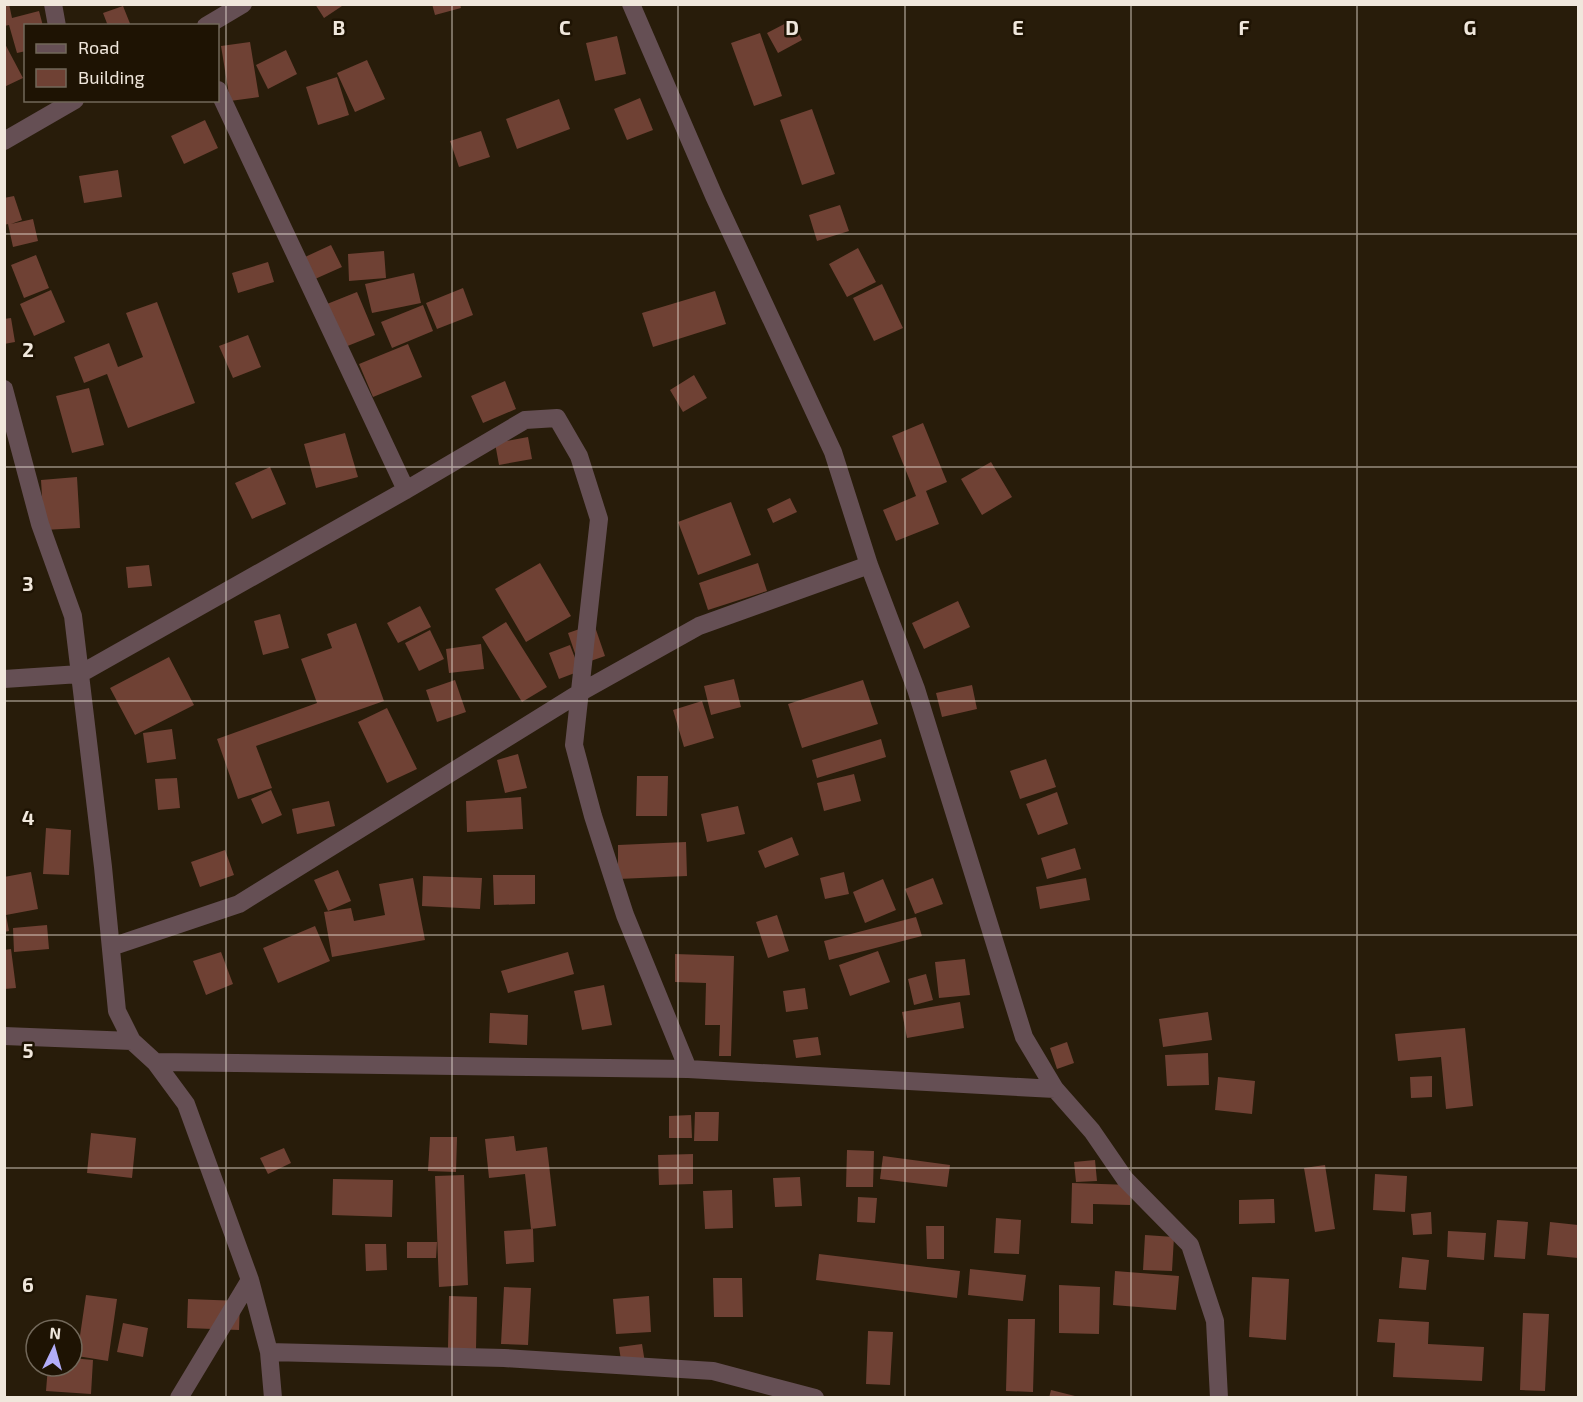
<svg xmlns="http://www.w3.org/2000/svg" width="1583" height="1402" viewBox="0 0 1583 1402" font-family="'Exo 2',sans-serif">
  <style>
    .building { fill: #6f4134 }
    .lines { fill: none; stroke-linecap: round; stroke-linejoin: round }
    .minor { stroke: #654f54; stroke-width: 18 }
    .grid { fill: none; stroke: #f0e7dc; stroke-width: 1.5; stroke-opacity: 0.55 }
    .grid-label { font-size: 20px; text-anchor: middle; font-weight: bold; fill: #f0e7dc; stroke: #1e1303; stroke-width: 5; stroke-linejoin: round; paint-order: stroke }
  </style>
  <rect width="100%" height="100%" fill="#281c0a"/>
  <!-- building -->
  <path class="building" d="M4 4H9L12 18 39 11 43 26H26V51L17 53 9 25 4 26Z
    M315 4H341L342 6 324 18Z
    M432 4H460L461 8 435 15Z
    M123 6 131 26H108L103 13Z
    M792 20 802 40 778 53 767 33Z
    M760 33 782 96 754 106 731 43Z
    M617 36 626 74 595 81 586 43Z
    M4 42 23 78 4 87Z
    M250 42 259 97 230 101 221 46Z
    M286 50 297 74 268 89 256 65Z
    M367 60 385 99 355 112 337 73Z
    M337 77 349 115 318 125 306 87Z
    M640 98 653 130 627 140 614 109Z
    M559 99 570 129 517 149 506 119Z
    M812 109 835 174 802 185 780 120Z
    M205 120 218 148 184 164 171 136Z
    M481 131 490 157 459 167 450 141Z
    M118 170 122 197 84 203 79 176Z
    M14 196 22 220 11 224 33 219 38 241 13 247 8 224 4 225V198Z
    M840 205 849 231 817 241 809 215Z
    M331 245 342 267 315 279 305 257Z
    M858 248 876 282 847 297 829 264Z
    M384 251 386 278 349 281 348 254Z
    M36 255 49 288 24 298 11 265Z
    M268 262 274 282 238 293 232 273Z
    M414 273 421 303 372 313 365 284Z
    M882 284 903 328 874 341 853 298Z
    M463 288 473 315 437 329 426 303Z
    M51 290 65 322 34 336 20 304Z
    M715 291 726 324 653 347 642 313Z
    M357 292 375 335 345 347 327 304Z
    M157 302 195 403 128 428 107 374 84 383 74 357 109 343 118 367 143 357 126 313Z
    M423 305 433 331 392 348 381 322Z
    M11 318 15 342 4 344V319Z
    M248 335 261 367 233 378 219 346Z
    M408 344 422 377 373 397 359 364Z
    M694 375 707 398 683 412 670 390Z
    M505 381 516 409 483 423 471 396Z
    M89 388 104 445 72 453 56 396Z
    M923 423 947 482 926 491 939 524 896 541 883 510 916 496 892 436Z
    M345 433 358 477 316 488 304 444Z
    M528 437 532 459 499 465 495 443Z
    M991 462 1012 497 982 515 961 479Z
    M270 467 286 504 252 519 235 483Z
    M77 477 80 528 44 530 41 480Z
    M790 498 797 512 773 523 767 509Z
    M731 502 751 555 698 575 678 522Z
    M540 563 571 616 526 642 495 589Z
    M758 563 767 591 708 610 699 583Z
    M149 565 152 586 128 588 126 567Z
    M958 601 970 627 924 649 912 623Z
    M420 606 431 627 398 643 387 623Z
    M280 614 289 648 263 655 254 621Z
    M506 622 547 687 522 702 482 637Z
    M356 623 384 701 256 746 272 788 238 799 217 739 317 703 301 659 332 648 327 634Z
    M594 624 605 656 579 665 568 633Z
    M430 630 444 659 419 671 405 643Z
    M481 644 484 669 449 673 446 649Z
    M570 645 580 671 559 679 549 653Z
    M169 657 194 705 135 735 110 688Z
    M734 679 741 707 711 715 704 686Z
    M455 680 466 712 437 722 426 690Z
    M863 680 878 724 802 748 788 704Z
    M972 685 977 709 942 717 936 693Z
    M702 701 714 738 684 747 673 710Z
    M387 708 417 769 387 783 358 722Z
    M172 729 176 759 147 763 143 733Z
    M881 739 886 757 817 778 812 760Z
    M518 754 527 788 505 793 497 760Z
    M1046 759 1056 787 1020 799 1010 771Z
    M854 774 861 801 824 811 817 783Z
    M637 776H668L667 816H636Z
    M177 778 180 808 158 810 155 779Z
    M271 790 282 815 262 824 251 799Z
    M1057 792 1068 824 1038 835 1026 804Z
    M521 797 523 829 467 832 466 801Z
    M329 801 335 826 297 834 292 809Z
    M738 806 745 834 707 842 701 814Z
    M46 828 71 830 69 875 43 874Z
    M792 837 799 855 765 868 758 851Z
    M686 842 687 876 618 879V845Z
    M1075 848 1081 869 1047 879 1041 858Z
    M225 850 234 875 200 887 191 862Z
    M338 870 351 901 328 911 314 880Z
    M31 872 38 909 6 915 9 931 4 932V877Z
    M844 872 849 894 825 899 820 878Z
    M493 875H535V904L494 905Z
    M423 876 482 878 480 909 422 906Z
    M413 878 425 940 332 957 324 912 351 908 354 921 385 915 379 884Z
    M933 878 943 904 915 914 905 889Z
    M1086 878 1090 900 1040 909 1036 887Z
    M883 879 896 910 865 923 853 892Z
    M777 915 789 951 768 958 756 922Z
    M916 917 922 936 829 960 824 941Z
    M47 925 49 949 14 952 13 928Z
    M315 926 330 961 278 983 263 948Z
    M11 949 16 988 4 989V950Z
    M878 951 890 982 850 996 839 965Z
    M221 952 233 984 206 995 193 961Z
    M568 952 574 974 508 993 501 971Z
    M675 954 734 956 731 1056H719L720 1025H705L706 983 675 982Z
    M965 959 970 995 939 998 935 962Z
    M926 974 933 1000 914 1005 908 979Z
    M604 985 612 1025 582 1030 574 991Z
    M805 988 808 1009 786 1012 783 991Z
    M960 1002 964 1028 907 1038 902 1012Z
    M1208 1012 1212 1040 1163 1047 1159 1019Z
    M490 1013 528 1015 527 1045 489 1043Z
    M1465 1028 1473 1106 1446 1109 1441 1057 1398 1061 1395 1034Z
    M818 1037 821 1055 796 1058 793 1040Z
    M1067 1042 1074 1063 1057 1069 1050 1048Z
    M1208 1053 1209 1085 1167 1086 1165 1055Z
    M1432 1076V1097L1411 1098 1410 1077Z
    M1218 1077 1255 1081 1252 1114 1215 1110Z
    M695 1112H719L718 1141H694Z
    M691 1115 692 1138H669V1116Z
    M91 1133 136 1138 132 1178 87 1173Z
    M514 1136 516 1151 547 1147 556 1226 531 1229 525 1174 489 1178 485 1139Z
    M430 1137H457L456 1172 428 1171Z
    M284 1148 291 1163 268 1174 260 1158Z
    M847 1150 874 1151 873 1187H846Z
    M693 1154V1184L659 1185 658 1155Z
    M883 1156 950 1165 947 1187 880 1179Z
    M1095 1160 1097 1181 1076 1182 1074 1162Z
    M1325 1165 1335 1229 1315 1232 1304 1168Z
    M1375 1174 1407 1176 1405 1212 1373 1210Z
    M464 1175 468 1285 439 1287 435 1176Z
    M800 1177 802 1206 775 1207 773 1178Z
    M333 1179 393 1180 392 1217 332 1215Z
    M1072 1183 1131 1185 1130 1205 1093 1204V1224L1071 1223Z
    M732 1190 733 1228 705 1229 703 1191Z
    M858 1197 877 1198 875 1223 857 1222Z
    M1274 1199 1275 1223 1239 1224V1200Z
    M1431 1212 1432 1234 1413 1235 1411 1214Z
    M996 1218 1021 1220 1019 1254 994 1253Z
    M1497 1220 1528 1222 1525 1259 1494 1257Z
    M1550 1222 1578 1225V1258L1547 1255Z
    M926 1226H944V1259H927Z
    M533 1229 534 1262 506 1264 504 1231Z
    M1448 1231 1486 1233 1484 1260 1447 1257Z
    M1145 1235 1174 1237 1172 1271 1143 1270Z
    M407 1242H437L436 1258H407Z
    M365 1244H386L387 1270 366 1271Z
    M819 1254 960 1271 957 1298 816 1280Z
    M1402 1257 1429 1260 1426 1290 1399 1288Z
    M970 1269 1026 1275 1023 1301 968 1295Z
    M1115 1271 1179 1276 1176 1310 1113 1305Z
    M1252 1277 1289 1279 1286 1340 1249 1337Z
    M713 1278H742L743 1317H714Z
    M1059 1285 1100 1287 1099 1334 1059 1333Z
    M504 1287 531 1288 528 1345 501 1344Z
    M86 1295 117 1299 108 1361 77 1356Z
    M449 1296 477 1297 476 1349 448 1348Z
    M649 1296 651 1332 616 1334 613 1299Z
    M188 1299 240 1301 239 1330 187 1328Z
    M1523 1313 1549 1314 1545 1391 1520 1390Z
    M1008 1319H1035L1033 1392 1006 1391Z
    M1379 1319 1429 1322 1428 1344 1484 1347 1482 1381 1393 1377 1395 1343 1377 1342Z
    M123 1323 148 1328 143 1357 117 1352Z
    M868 1331 893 1332 890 1385 866 1384Z
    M642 1344 645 1363 622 1367 619 1347Z
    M72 1358 93 1360 91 1394 46 1391 48 1366H72Z
    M1051 1390 1079 1397V1398H1049Z"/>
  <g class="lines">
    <!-- minor -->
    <path class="minor" d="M53 4 57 26
      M631 4 714 196 833 452 869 565 916 689 1024 1037 1055 1089 1092 1131 1125 1179 1190 1245 1215 1321 1219 1398
      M206 26 243 4
      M218 90 406 490
      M4 141 75 100
      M4 389 40 524 73 616 103 867 117 1011 132 1041 155 1062 186 1104 250 1280 269 1352 273 1398
      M4 679 80 674 406 490 525 420 557 418 579 456 599 519 574 745 593 816 625 915 688 1069
      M111 947 239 904 581 692 699 626 869 565
      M4 1036 132 1041
      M155 1062 688 1069 1055 1089
      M269 1352 504 1358 713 1371 815 1398
      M179 1398 250 1280"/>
  </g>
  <!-- grid -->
  <path class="grid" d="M226 4V1398M452 4V1398M678 4V1398M905 4V1398M1131 4V1398M1357 4V1398M4 234H1578M4 467H1578M4 701H1578M4 935H1578M4 1168H1578"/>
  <g class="grid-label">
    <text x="339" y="35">B</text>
    <text x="565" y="35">C</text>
    <text x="792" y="35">D</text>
    <text x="1018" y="35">E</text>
    <text x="1244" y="35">F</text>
    <text x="1470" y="35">G</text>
    <text x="28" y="357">2</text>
    <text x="28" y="591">3</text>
    <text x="28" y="825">4</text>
    <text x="28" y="1058">5</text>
    <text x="28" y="1292">6</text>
  </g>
  <!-- border -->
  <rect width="1583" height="1402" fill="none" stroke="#f0e7dc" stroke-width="12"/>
  <!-- legend -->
  <rect x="24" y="24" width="195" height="78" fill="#1e1303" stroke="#72685a" stroke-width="1.5"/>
  <rect x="36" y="44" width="30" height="9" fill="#654f54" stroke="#72685a" stroke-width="1.5"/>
  <text x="78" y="54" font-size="18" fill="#f0e7dc">Road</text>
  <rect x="36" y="69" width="30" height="18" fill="#6f4134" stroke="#72685a" stroke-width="1.5"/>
  <text x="78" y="84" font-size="18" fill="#f0e7dc">Building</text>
  <!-- north arrow -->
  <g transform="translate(54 1348) rotate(5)"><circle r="28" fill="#1e1303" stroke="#72685a" stroke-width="1.5"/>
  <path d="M0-4.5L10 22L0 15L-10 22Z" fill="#b2adf9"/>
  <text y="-9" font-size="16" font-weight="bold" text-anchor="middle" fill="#f0e7dc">N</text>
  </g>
</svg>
